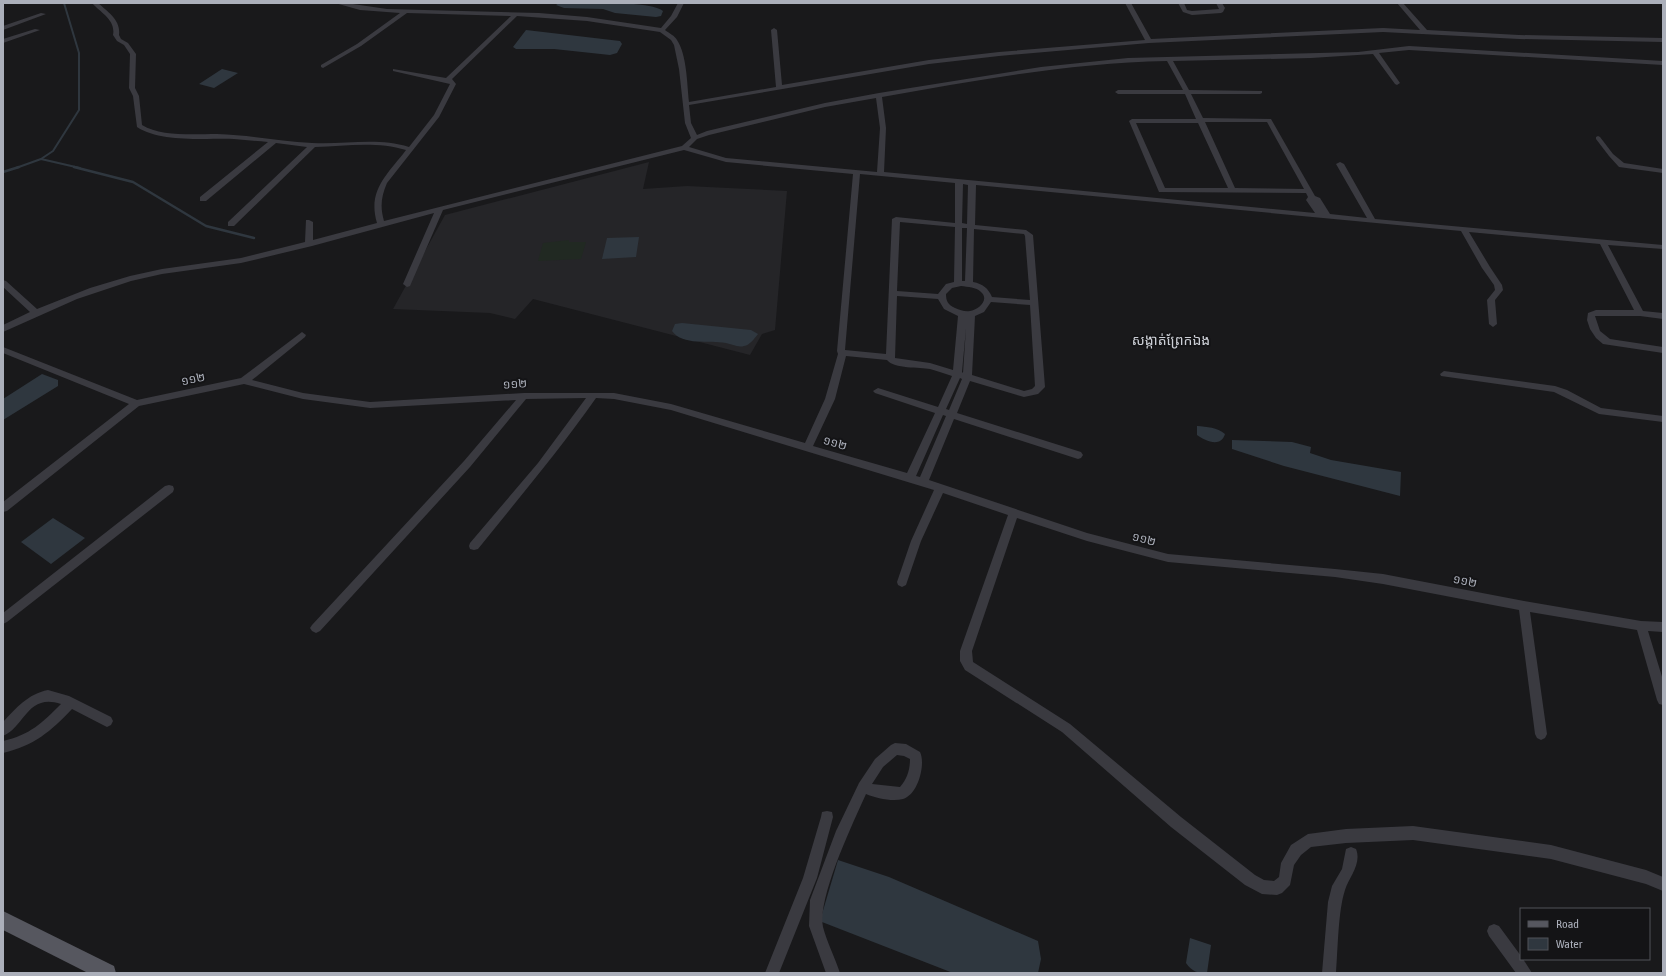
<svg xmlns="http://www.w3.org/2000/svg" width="1666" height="976" viewBox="0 0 1666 976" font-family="'Asap Condensed','Noto Sans Khmer',sans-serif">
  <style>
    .built { fill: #252528 }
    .green { fill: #212922 }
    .water { fill: #2f373f }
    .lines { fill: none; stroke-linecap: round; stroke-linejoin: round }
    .stream-far1 { stroke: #2f373f; stroke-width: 2 }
    .stream { stroke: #2f373f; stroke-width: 2.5 }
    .minor { fill: #3a3a40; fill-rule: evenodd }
    .major { fill: #56575f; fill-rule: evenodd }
    .labels { text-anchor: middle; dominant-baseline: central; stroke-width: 4; stroke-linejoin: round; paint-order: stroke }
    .street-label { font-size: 12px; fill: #abafba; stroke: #141416 }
    .quarter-label { font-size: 14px; fill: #cccfd6; stroke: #141416 }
  </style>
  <rect width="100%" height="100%" fill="#19191b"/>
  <!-- built -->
  <path class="built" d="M649 162 643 189 687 186 787 191 775 330 762 334 750 355 533 299 515 319 490 313 393 309 445 215Z"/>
  <!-- green -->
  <path class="green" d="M569 240V242H586L581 259 538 261 543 243Z"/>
  <!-- water -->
  <path class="water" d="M559 3C578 3 651 0 663 11L661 16 656 17 615 13 603 9 564 8 556 5Z
    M526 30 620 41 622 44 617 53 610 55 554 49H516L513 47Z
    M222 69 238 73 214 88 199 84Z
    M639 237 636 257 602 259 607 238Z
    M682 323 751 330 758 334C754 339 750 345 744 346 738 348 732 344 726 343 709 340 683 346 672 331L675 324Z
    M42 374 58 380V386L3 420V399Z
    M1197 426C1207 427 1217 427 1225 434 1221 448 1205 441 1197 435Z
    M1232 440 1292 442 1311 447 1310 453 1331 460 1401 472 1400 496 1284 466 1232 449Z
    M53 518 85 538 51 564 21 542Z
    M838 860 889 877 1038 941 1041 959 1038 973H953L822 922V914Z
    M1190 938 1211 945 1207 973C1198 973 1192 972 1186 963Z"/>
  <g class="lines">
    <!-- stream-far1 -->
    <path class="stream-far1" d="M41 159 80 168
      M16 168 41 159 53 151 79 110V53L64 3"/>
    <!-- stream -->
    <path class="stream" d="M74 167 133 182 206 226 254 238
      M3 172 19 167"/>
    <!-- minor -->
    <path class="minor" d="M92 3H98C108 12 121 20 119 35L121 39 128 43 136 54 135 88 139 96 142 125C161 137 195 134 217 134 249 135 280 141 312 143 344 145 377 137 409 147L434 115 450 84 393 71V69L446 78 511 16 407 13 361 46 323 68 321 67V65L357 44 400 13 360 10 335 3H346L387 9 539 13 587 17 661 28 671 16 678 3H684L677 17 665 30C669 33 675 36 677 40 687 55 687 84 689 102L776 87 771 30 774 28 777 30 782 85 929 60 999 52 1145 40 1125 3H1131L1151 39 1383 28 1420 30 1397 3H1403L1427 30 1519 35 1663 38V42L1519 39 1383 32 1149 43 999 56 929 64 689 105 691 123 697 135 707 131 825 103 879 93 1041 67 1128 58 1358 52 1409 46 1663 61V65L1409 50 1379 53 1400 83 1397 85 1395 84 1373 54 1311 58 1173 61 1189 90 1262 91V93L1260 94H1191L1203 118 1271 119 1315 196 1320 198 1330 214 1367 218 1336 164 1340 162 1344 164 1375 219 1663 245V249L1608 245 1643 311 1663 313V319L1640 316H1595L1600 331 1610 339 1663 347V353L1603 344 1596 338 1590 329 1587 320 1588 313 1596 310H1634L1600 244 1469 232 1490 267 1502 285 1503 290 1495 300 1497 324 1493 327 1489 324 1487 300 1495 290 1494 285 1482 268 1461 231 976 185 975 225 1026 230 1033 235 1045 387 1038 394 1024 397 970 381 957 413 1081 452 1083 455 1081 458 1078 459 954 419 929 480 1087 533 1168 554 1335 569 1383 574 1524 601 1641 621 1663 622V632L1648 631 1663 680V705L1659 704 1657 700 1637 630 1530 612 1547 734 1545 738 1541 740 1537 738 1535 734 1519 610 1383 584 1335 577 1168 562 1087 541 1017 518 972 651 973 662 1070 724 1181 817 1255 875 1264 880 1274 881 1279 877 1281 863 1291 845 1308 834 1346 829 1413 826 1551 845 1646 870 1663 877V891L1646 884 1551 859 1413 840 1346 843 1311 847 1301 855 1294 865 1290 885 1282 893 1277 895 1262 894 1245 885 1171 827 1062 732 965 670 960 661V651L1008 515 943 493 921 541 907 582 906 585 902 587 898 585 897 582 911 541 934 490 671 410 614 399 596 398C559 451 518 499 478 549L474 550 470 549 469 546 470 543 538 463 586 398 526 399 470 467 320 631 316 633 312 631 310 628 312 625 464 461 516 400 370 408 303 399 244 384 139 406 7 511 3 512V502L129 404 3 353V347L137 400 241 378 302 332 306 335 305 337 252 380 303 393 370 402 524 393H614L671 404 805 443 825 399 838 354 837 351 853 174 726 162 684 150 443 210 410 286 407 287 403 284 434 213 312 246 241 263 162 274 131 281 77 299 3 332V325L30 312 3 287V280L6 281 37 309 90 288 130 276 162 269 241 258 305 242 306 220H309L313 222V240L377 223C367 190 388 174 406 150 377 141 345 146 315 147L234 226H228V222L307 147 276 143 206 201H200V197L268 142C257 141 245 140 234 139 206 138 161 143 137 127L133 96 129 88 130 54 124 45 117 41 113 35C116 20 101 13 92 3ZM517 16 587 21 660 32 671 40 674 45 679 69 685 123 691 138 682 146 384 221C380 207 381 197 387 183L439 117 456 84 452 79ZM1167 61 1183 90H1118L1115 92 1118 94H1185L1196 119H1132L1129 121 1159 192 1306 193 1308 197 1306 200 1315 213 884 172 886 128 882 97C977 80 1071 63 1167 61ZM876 98 880 128 877 172 726 158 689 147 697 139 709 135 825 107ZM1205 122H1267L1304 189 1235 188ZM1136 123H1198L1228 188H1165ZM860 174 955 183V223L896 217 892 219 886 354 845 350ZM963 184 968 185 967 224 962 223ZM900 222 955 227 954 282 946 284 938 294 897 291ZM962 228H967L965 281H962ZM974 229 1024 234 1025 236 1030 300 992 297C988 288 983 284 973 282ZM961 286C968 287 976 287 981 292 990 300 978 310 970 311 965 312 960 310 955 308 948 305 946 301 946 294L952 288ZM897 296 938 299 944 309 958 316 953 370 930 363 895 358ZM991 302 1030 305 1035 386 1032 389 1024 391 972 375 975 316 984 312ZM966 328 963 373 962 372ZM846 356 887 360C894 369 920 367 930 369 938 371 945 374 952 376L938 407 878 388 873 391 875 393 935 413 907 473 813 446 835 399ZM960 378 962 379 949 410 946 409ZM943 415 946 416 920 477 916 476Z
      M1178 3H1184L1187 10 1192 11 1219 9 1216 3H1222L1225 8 1223 12 1221 13 1192 15 1183 12Z
      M41 13 46 14 3 30V26Z
      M35 29 40 30 3 43V39Z
      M1598 136 1600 137 1613 154 1624 163 1663 169V173L1619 167 1609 156 1596 139V137Z
      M1444 371 1555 386 1567 390 1601 408 1663 416V422L1599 414 1554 392 1441 376 1440 374Z
      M169 485 173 486 174 489 173 492 7 622 3 624V613L165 486Z
      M48 690 69 696 111 717 113 721 111 725 107 727 103 725 72 709C50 732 35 745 3 753V741C30 735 42 723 61 704 27 693 25 727 3 736V722C16 708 28 694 48 690Z
      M895 743 906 744 920 752C926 764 918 795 903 799 892 802 876 798 866 794 853 823 817 898 823 927 827 942 835 958 840 973H826L809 926 810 900 836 831 859 783 875 759 891 745ZM897 755 904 756 910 759C910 770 907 779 900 787L872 784 883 767Z
      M827 811 832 812 833 817 817 878 779 973H765L803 878 821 817 822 812Z
      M1351 847 1356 849C1362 864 1349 877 1345 890 1338 911 1338 949 1336 973H1322L1328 902 1332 886 1342 869 1346 849Z
      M1494 924 1499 926 1521 956V959H1523L1532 973H1516L1489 936 1487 931 1489 926Z"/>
    <!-- major -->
    <path class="major" d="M3 911 114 966 116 973H88L3 930Z"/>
  </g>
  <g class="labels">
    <!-- street labels -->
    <g class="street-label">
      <text transform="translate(193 379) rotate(-12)">១១២</text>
      <text transform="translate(515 384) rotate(-3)">១១២</text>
      <text transform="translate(835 443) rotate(16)">១១២</text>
      <text transform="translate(1144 539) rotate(14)">១១២</text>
      <text transform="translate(1465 581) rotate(12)">១១២</text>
    </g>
    <!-- quarter labels -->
    <g class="quarter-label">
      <text x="1171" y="340">សង្កាត់ព្រែកឯង</text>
    </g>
  </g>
  <!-- border -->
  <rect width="1666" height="976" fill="none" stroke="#abafba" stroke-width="8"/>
  <!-- legend -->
  <rect x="1520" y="908" width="130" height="52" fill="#141416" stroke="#505258"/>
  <rect x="1528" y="921" width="20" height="6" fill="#56575f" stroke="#505258"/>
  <text x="1556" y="928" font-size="12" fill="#abafba">Road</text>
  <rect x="1528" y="938" width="20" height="12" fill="#2f373f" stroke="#505258"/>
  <text x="1556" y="948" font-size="12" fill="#abafba">Water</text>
</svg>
